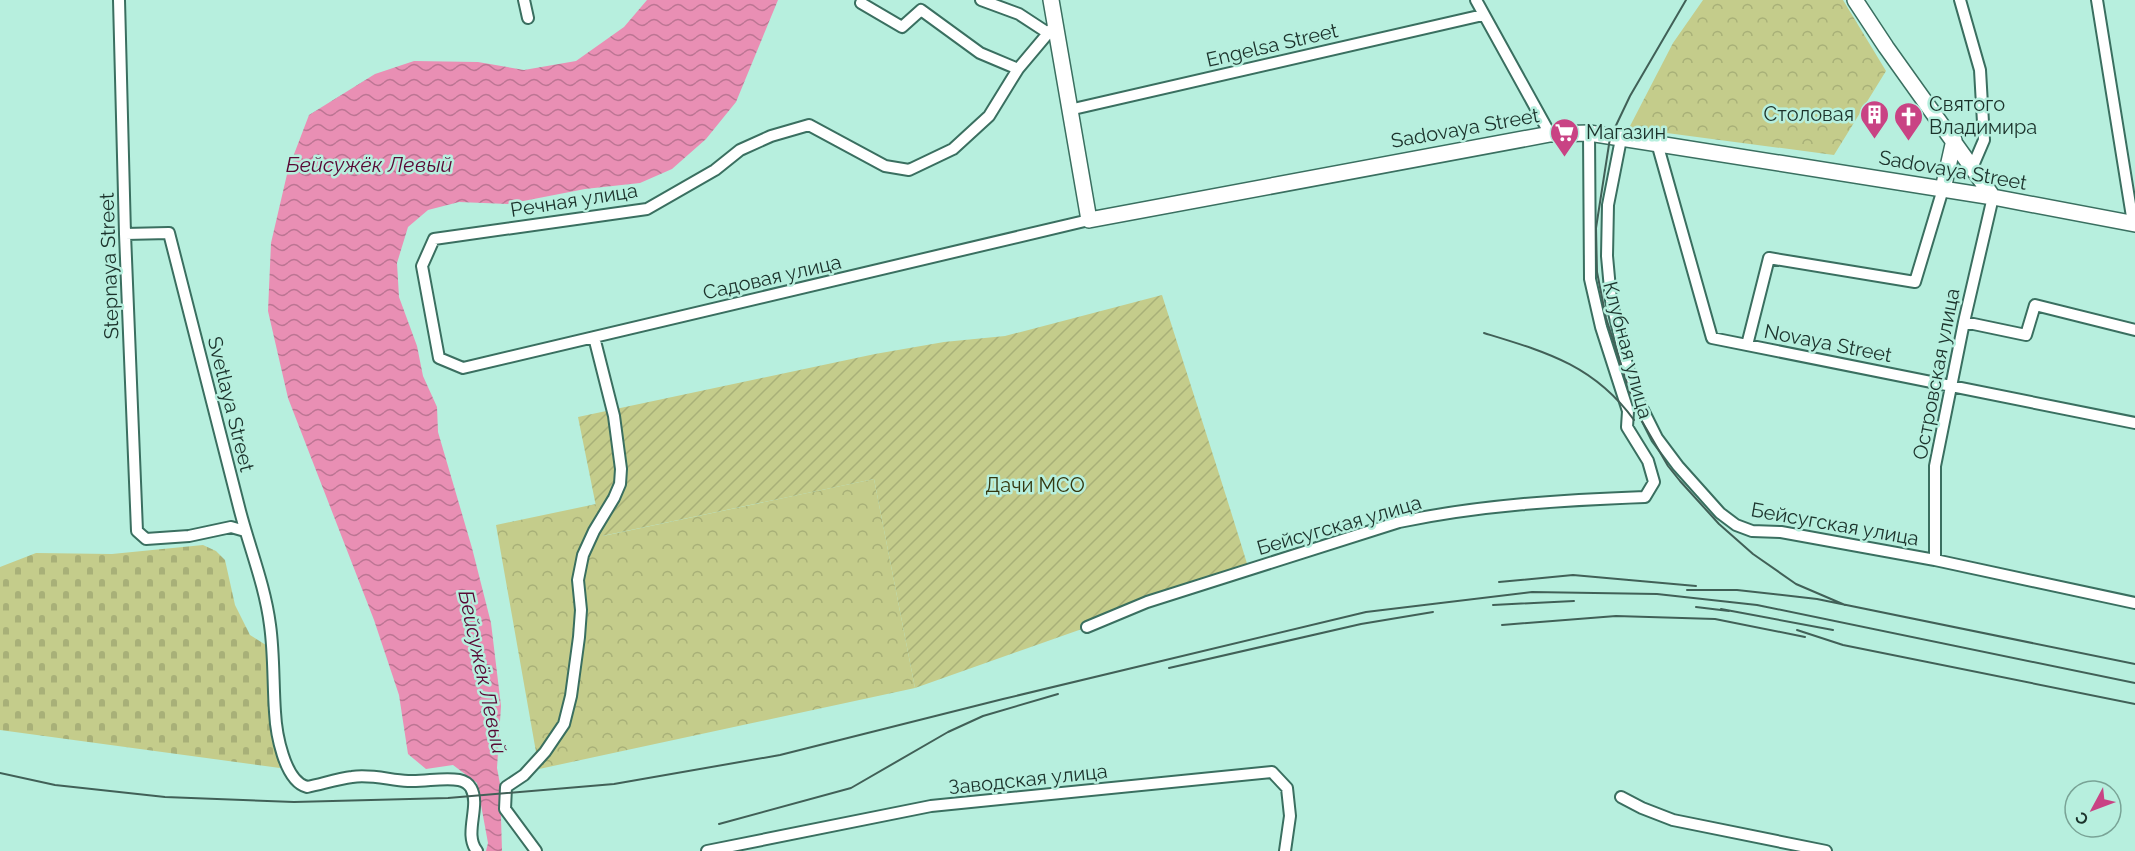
<svg xmlns="http://www.w3.org/2000/svg" width="2135" height="851" viewBox="0 0 2135 851" font-family="Raleway,sans-serif">
  <style>
    .cemetery { fill: url(#cemetery-stones) }
    .park { fill: url(#park-crowns) }
    .garden { fill: url(#garden-furrows) }
    .water { fill: url(#water-waves) }
    .lines { fill: none; stroke-linecap: round; stroke-linejoin: round }
    .street-casing { stroke: #3a6f60; stroke-width: 14 }
    .secondary-casing { stroke: #3a6f60; stroke-width: 18 }
    .street { stroke: #fff; stroke-width: 10 }
    .secondary { stroke: #fff; stroke-width: 15 }
    .rail { stroke: #416057; stroke-width: 2 }
    .labels { text-anchor: middle; dominant-baseline: central; stroke-width: 5; stroke-linejoin: round; paint-order: stroke }
    .street-label { font-size: 20px; fill: #1b322b; stroke: #b7efde }
    .poi-label { font-size: 20px; fill: #1b322b; stroke: #b7efde; text-anchor: start }
    .park-label { font-size: 20px; fill: #33370f; stroke: #b7efde }
    .water-label { font-size: 21px; font-style: italic; fill: #590834; stroke: #b7efde }
  </style>
  <defs>
    <pattern id="cemetery-stones" width="16" height="16" patternUnits="userSpaceOnUse" patternTransform="scale(1.5)"><rect width="16" height="16" fill="#c4cc8b"/><path d="M2 7V4a2 2 0 0 1 4 0v3zM10 15v-3a2 2 0 0 1 4 0v3z" fill="#a8b078"/></pattern>
    <pattern id="park-crowns" width="20" height="18" patternUnits="userSpaceOnUse" patternTransform="scale(1.5)"><rect width="20" height="18" fill="#c4cc8b"/><path d="M2 6a3 3 0 1 1 6 0M12 15a3 3 0 1 1 6 0" fill="none" stroke="#a8b078"/></pattern>
    <pattern id="garden-furrows" width="10" height="10" patternUnits="userSpaceOnUse" patternTransform="scale(1.5)"><rect width="10" height="10" fill="#c4cc8b"/><path d="M-1 1l2-2M0 10L10 0M9 11l2-2" fill="none" stroke="#a8b078"/></pattern>
    <pattern id="water-waves" width="16" height="10" patternUnits="userSpaceOnUse" patternTransform="scale(1.5)"><rect width="16" height="10" fill="#e98fb4"/><path d="M0 5q4-4 8 0t8 0" fill="none" stroke="#bc7593"/></pattern>
  </defs>
  <rect width="100%" height="100%" fill="#b7efde"/>
  <!-- cemetery -->
  <path class="cemetery" d="M203 545 216 551 225 560 235 605 250 635 269 647 272 719 280 768 0 730V567L36 553 112 554Z"/>
  <!-- park -->
  <path class="park" d="M1703 0H1843L1886 71 1834 155 1629 128 1673 43Z
    M874 479 915 688 539 769 496 525 596 504 603 536Z"/>
  <!-- garden -->
  <path class="garden" d="M1162 295C1191 387 1221 478 1249 570L915 688 874 479 602 536 578 417 875 354 944 342 1005 336Z"/>
  <!-- water -->
  <path class="water" d="M647 0H778L736 102 706 139 672 169 640 183 585 189 508 204 459 202 428 210 408 227 397 263 399 297 417 346 423 376 437 407 438 432 472 548 491 623 501 706 497 768 500 784 502 851H486L488 843 477 783 453 765 426 769 408 754 399 695 374 620 288 398 268 311 271 243 288 170 309 115 375 74 414 61 478 62 524 70 576 61 624 27Z"/>
  <g class="lines">
    <defs>
      <path id="street" d="M119 0 125 234 137 531 146 539 189 536 231 527 245 531
        M524 0 528 18
        M981 0 1019 14 1048 33
        M1476 0 1550 134
        M1960 0 1980 70 1984 140 1972 168
        M2097 0 2133 223
        M861 3 902 27 921 10 980 53 1018 69
        M1055 25 1018 69 989 116 953 149 909 170 885 166 809 125 771 136 740 150 715 170 647 209 434 239 422 266 439 358 463 368 1089 220
        M1069 110 1483 15
        M1621 139 1608 205 1607 256 1611 300 1622 346 1635 394 1657 438 1678 466 1720 513 1736 525 1752 531 1781 532 1935 560 2135 603
        M1657 143 1712 338 2135 423
        M125 234 169 233C193 326 216 418 240 511 250 549 265 586 270 625 274 653 273 683 275 712 276 732 284 781 307 787 322 784 337 779 352 777 371 774 389 780 408 781 425 782 443 777 459 780 464 781 468 783 471 788 481 806 463 834 477 851
        M1964 322 2026 335 2035 305 2135 330
        M1747 345 1769 258 1915 282 1943 189
        M1935 560V466L1964 322 1993 197
        M1087 627 1147 602 1399 522C1480 505 1563 500 1645 497L1654 482 1648 461 1627 427 1628 411 1601 327 1590 279 1589 133
        M1621 797 1642 808 1673 820 1826 851
        M536 851 505 809 506 787 524 775 545 752 564 724 571 696 579 637 581 610 578 580 583 555 594 531 614 498 620 484 621 469 614 416 594 337
        M707 851 931 806 1272 772 1287 788 1290 816 1285 851"/>
      <path id="secondary" d="M1051 0 1089 220 1550 134 1589 133 1993 197 2135 224
        M1855 0 1886 47 1993 197
        M1943 189 1954 140"/>
    </defs>
    <!-- street casing -->
    <use href="#street" class="street-casing"/>
    <!-- secondary casing -->
    <use href="#secondary" class="secondary-casing"/>
    <!-- street -->
    <use href="#street" class="street"/>
    <!-- secondary -->
    <use href="#secondary" class="secondary"/>
    <!-- rail -->
    <path class="rail" d="M1686 0 1630 96 1610 138 1596 228 1597 272 1606 318 1636 411 1668 466 1680 481 1719 524 1753 554 1796 584 1845 605
      M1484 333C1546 352 1594 365 1634 420
      M1499 582 1573 575 1696 586
      M1687 590H1737L1817 599 2135 664
      M1493 605 1574 601
      M1696 607 1729 611
      M1721 609 1833 630
      M1502 625 1616 616 1715 619 1805 637
      M1797 630 1843 645 2135 704
      M1169 668 1361 624 1433 612
      M0 773 55 785 165 797 294 802 448 798 614 784 780 755 1003 699 1366 612 1532 592 1657 594 1757 605 2135 683
      M719 824 851 788 948 732 983 716 1058 694"/>
  </g>
  <!-- icons -->
  <defs>
    <symbol id="building-pin" viewBox="-11 -11 22 30"><path d="M0 17L-7.5 6A9.5 9.5 0 1 1 7.5 6Z" fill="#c94384" stroke="#b7efde"/><path d="M-4-6H4V6H1V3H-1V6H-4ZM-2.5-4.3h1.7v1.8h-1.7ZM.8-4.3h1.7v1.8H.8ZM-2.5-1h1.7V.8h-1.7ZM.8-1h1.7V.8H.8Z" fill="#fff"/></symbol>
    <symbol id="church-pin" viewBox="-11 -11 22 30"><path d="M0 17L-7.5 6A9.5 9.5 0 1 1 7.5 6Z" fill="#c94384" stroke="#b7efde"/><path d="M-1.2-6h2.4v3.5h3.3v2.4h-3.3V6h-2.4V-.1h-3.3v-2.4h3.3Z" fill="#fff"/></symbol>
    <symbol id="supermarket-pin" viewBox="-11 -11 22 30"><path d="M0 17L-7.5 6A9.5 9.5 0 1 1 7.5 6Z" fill="#c94384" stroke="#b7efde"/><path d="M-6-5.5h2.5l.6 2H6L4.5 2H-2.5L-4.4-4H-6ZM-1.5 3.2a1.3 1.3 0 1 0 .1 0ZM3 3.2a1.3 1.3 0 1 0 .1 0Z" fill="#fff"/></symbol>
  </defs>
  <g fill-rule="evenodd">
    <use href="#building-pin" x="1858" y="98" width="33" height="45"/>
    <use href="#church-pin" x="1892" y="100" width="33" height="45"/>
    <use href="#supermarket-pin" x="1548" y="116" width="33" height="45"/>
  </g>
  <g class="labels">
    <!-- street labels -->
    <g class="street-label">
      <text transform="translate(1272 45) rotate(-13)">Engelsa Street</text>
      <text transform="translate(1465 128) rotate(-10)">Sadovaya Street</text>
      <text transform="translate(1953 170) rotate(10)">Sadovaya Street</text>
      <text transform="translate(574 200) rotate(-9)">Речная улица</text>
      <text transform="translate(109 266) rotate(-92)">Stepnaya Street</text>
      <text transform="translate(772 277) rotate(-13)">Садовая улица</text>
      <text transform="translate(1828 343) rotate(11)">Novaya Street</text>
      <text transform="translate(1628 350) rotate(75)">Клубная улица</text>
      <text transform="translate(1936 374) rotate(-79)">Островская улица</text>
      <text transform="translate(231 404) rotate(76)">Svetlaya Street</text>
      <text transform="translate(1835 524) rotate(10)">Бейсугская улица</text>
      <text transform="translate(1339 525) rotate(-16)">Бейсугская улица</text>
      <text transform="translate(1028 779) rotate(-6)">Заводская улица</text>
    </g>
    <!-- poi labels -->
    <g class="poi-label">
      <text x="1929" y="104">Святого<tspan x="1929" dy="23">Владимира</tspan></text>
      <text x="1854" y="114" text-anchor="end">Столовая</text>
      <text x="1586" y="132">Магазин</text>
    </g>
    <!-- park labels -->
    <g class="park-label">
      <text x="1035" y="485">Дачи МСО</text>
    </g>
    <!-- water labels -->
    <g class="water-label">
      <text x="369" y="164">Бейсужёк Левый</text>
      <text transform="translate(483 672) rotate(78)">Бейсужёк Левый</text>
    </g>
  </g>
  <!-- north arrow -->
  <g transform="translate(2093 809) rotate(229)"><circle r="28" fill="#b7efde" stroke="#79a396" stroke-width="1.5"/>
  <path d="M0-4.5L10 22L0 15L-10 22Z" fill="#c94384"/>
  <text y="-9" font-size="16" font-weight="bold" text-anchor="middle" fill="#1b322b">С</text>
  </g>
</svg>
